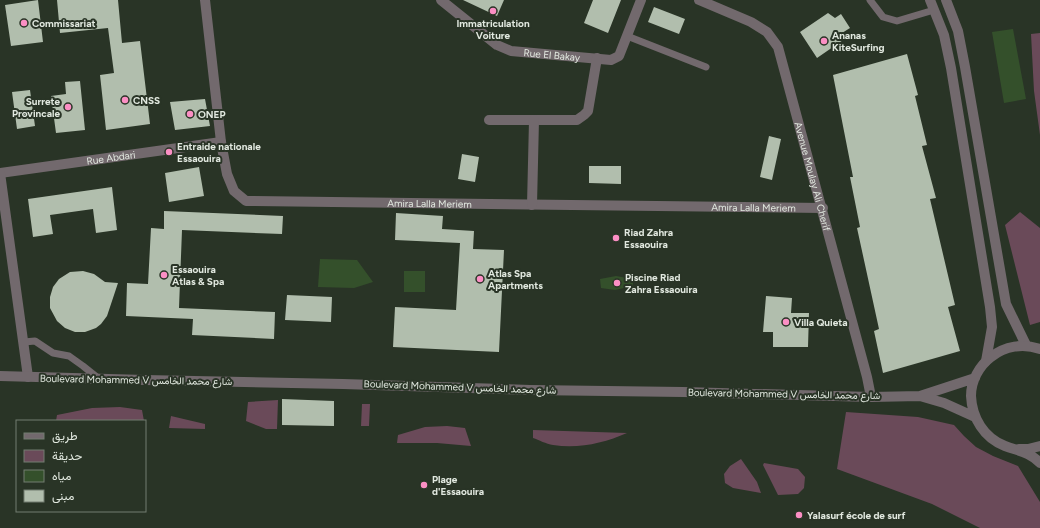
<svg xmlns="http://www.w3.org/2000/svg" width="1040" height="528" viewBox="0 0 1040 528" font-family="Figtree,Vazirmatn,sans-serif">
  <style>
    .green { fill: #6a4a59 }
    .water { fill: #34502b }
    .building { fill: #b1bead }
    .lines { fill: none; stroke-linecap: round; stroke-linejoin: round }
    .service { stroke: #72696d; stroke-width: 7 }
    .minor { stroke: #72696d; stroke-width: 10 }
    .tertiary { stroke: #72696d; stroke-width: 10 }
    .poi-dot { fill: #fb8fc4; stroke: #293426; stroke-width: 1.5 }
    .labels { text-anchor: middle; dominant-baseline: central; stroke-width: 4; stroke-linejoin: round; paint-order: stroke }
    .poi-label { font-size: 10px; font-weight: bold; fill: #e2e9e0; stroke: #293426; text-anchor: start }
    .street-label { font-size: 10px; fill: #e2e9e0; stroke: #293426 }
  </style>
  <rect width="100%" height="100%" fill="#293426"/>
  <!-- green -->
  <path class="green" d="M1040 33V135L1034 91 1031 34Z
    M1020 212 1040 228V322L1030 325 1005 225Z
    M278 400 277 429H266L246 421 248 402Z
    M362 404H370L369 426H361Z
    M120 407 142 410 144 421H56L57 415 92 408Z
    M846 412 918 417 954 425 964 436 976 447 993 456 1018 466 1040 502V528H980L932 504 837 469Z
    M171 416 205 424V429L169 428Z
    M447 426 465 428 471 446 437 443H397L398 435 425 427Z
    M533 430 627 433C604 443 579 449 553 445 546 444 539 440 533 438Z
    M741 459 757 482 761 493 733 488 725 483 724 474 730 466Z
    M764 463 798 469 805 477 804 488 798 494 778 495 763 465Z"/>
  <!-- water -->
  <path class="water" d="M1013 29 1026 99 1004 103 992 32Z
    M320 259 357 260 373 282 354 288 318 287Z
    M404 271H425V292H404Z
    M616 276 633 279V286L615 290 601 288 600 279Z"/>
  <!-- building -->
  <path class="building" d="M38 0 43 42 11 46 5 5Z
    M57 0H118L122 43 140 41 150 124 106 130 100 75 114 73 108 28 60 33Z
    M463 0H504L497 16Z
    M593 0H621L608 33 584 23Z
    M654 7 685 19 679 34 648 22Z
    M828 13 835 18 841 14 850 28 842 33 846 38 817 58 800 32Z
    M907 54 918 95 915 96 927 145 922 146 936 198 930 199 955 305 948 307 960 351 883 373 874 331 879 329 857 228 860 227 850 177H853L833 75Z
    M80 81 85 130 56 133 51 96 66 94 65 82Z
    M30 90 35 126 17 129 12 92Z
    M205 99 210 126 175 130 170 102Z
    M769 136 781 139 772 180 760 177Z
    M462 154 479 157 475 182 458 179Z
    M589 166H621V184L589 183Z
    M199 167 204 196 169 202 165 173Z
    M112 187 117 230 96 233 93 209 50 215 53 234 33 237 28 199Z
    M164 211 283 216 282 234 182 230 179 308 275 312 274 339 192 335 193 319 126 316 127 283 148 284 151 228 164 229Z
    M396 213 443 216 442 229 474 231 473 249 504 250 499 352 393 347 395 307 456 310 460 243 395 240Z
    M83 271 94 274 105 282 118 283 107 316 101 324 96 328 85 332H75L65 328 57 321 50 308V297L53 287 59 279 70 272Z
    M287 295 332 297 331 322 285 320Z
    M766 296 792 298 791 313H809L808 347H773V332H763Z
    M282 399 334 401V426L282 425Z"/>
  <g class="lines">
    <!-- service -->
    <path class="service" d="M870 0 883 17 897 21 934 10
      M627 36 706 67
      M24 342 35 341 53 353 69 356 83 366 98 378"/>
    <!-- minor -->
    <g class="minor">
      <path id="s1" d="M205 0 221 142 227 174 234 191 246 201 823 208"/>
      <path id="s2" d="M441 0 497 45 511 51 611 60 619 56 641 0"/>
      <path id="s3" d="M699 0 751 22 767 32 778 47 867 377 871 397"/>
      <path d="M930 0 944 35 951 68 990 307 992 327 986 361"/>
      <path d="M946 0 958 31 965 67 1006 304 1026 345"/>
      <path d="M489 120H577L584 115 588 111 597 58"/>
      <path id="s4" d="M0 173 221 142"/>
      <path d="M0 173 28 377"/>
      <path d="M532 205 534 120"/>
    </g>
    <!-- tertiary -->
    <path class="tertiary" d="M1040 349C1023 343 1005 346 991 357 979 366 971 381 971 396 972 418 984 438 1005 446 1018 451 1030 452 1040 463
      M0 376 145 380 343 384 530 390 683 392 871 397 920 396 944 403 975 417
      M920 396 975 378
      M1019 449H1028L1040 446"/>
  </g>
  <!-- markers -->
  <g class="poi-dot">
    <circle cx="493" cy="11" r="4"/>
    <circle cx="24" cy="23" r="4"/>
    <circle cx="824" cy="41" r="4"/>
    <circle cx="125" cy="100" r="4"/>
    <circle cx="68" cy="107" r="4"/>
    <circle cx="190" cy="114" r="4"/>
    <circle cx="169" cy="152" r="4"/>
    <circle cx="616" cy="238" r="4"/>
    <circle cx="164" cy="275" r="4"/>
    <circle cx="480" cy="279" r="4"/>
    <circle cx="617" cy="283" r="4"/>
    <circle cx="786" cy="322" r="4"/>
    <circle cx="424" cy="485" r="4"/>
    <circle cx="799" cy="515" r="4"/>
  </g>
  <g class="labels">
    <!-- poi labels -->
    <g class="poi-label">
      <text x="32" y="23">Commissariat</text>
      <text x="493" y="23" text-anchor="middle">Immatriculation<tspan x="493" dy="12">Voiture</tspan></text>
      <text x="832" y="35">Ananas<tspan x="832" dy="12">KiteSurfing</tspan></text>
      <text x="133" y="100">CNSS</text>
      <text x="60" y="101" text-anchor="end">Surrete<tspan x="60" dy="12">Provincale</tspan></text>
      <text x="198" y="114">ONEP</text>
      <text x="177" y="146">Entraide nationale<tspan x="177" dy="12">Essaouira</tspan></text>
      <text x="624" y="232">Riad Zahra<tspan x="624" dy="12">Essaouira</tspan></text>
      <text x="172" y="269">Essaouira<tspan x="172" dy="12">Atlas &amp; Spa</tspan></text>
      <text x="488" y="273">Atlas Spa<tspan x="488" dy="12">Apartments</tspan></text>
      <text x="625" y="277">Piscine Riad<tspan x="625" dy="12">Zahra Essaouira</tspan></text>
      <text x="794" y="322">Villa Quieta</text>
      <text x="432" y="479">Plage<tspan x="432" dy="12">d'Essaouira</tspan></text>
      <text x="807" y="515">Yalasurf école de surf</text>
    </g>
    <!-- street labels -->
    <g class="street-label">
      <text stroke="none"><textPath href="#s2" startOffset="128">Rue El Bakay</textPath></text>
      <text stroke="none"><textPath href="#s4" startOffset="112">Rue Abdari</textPath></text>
      <text stroke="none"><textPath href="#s3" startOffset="228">Avenue Moulay Ali Cherif</textPath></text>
      <text stroke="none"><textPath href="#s1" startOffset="393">Amira Lalla Meriem</textPath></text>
      <text stroke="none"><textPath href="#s1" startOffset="717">Amira Lalla Meriem</textPath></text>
      <text transform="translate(136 380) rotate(1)">Boulevard Mohammed V شارع محمد الخامس</text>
      <text transform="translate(460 387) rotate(2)">Boulevard Mohammed V شارع محمد الخامس</text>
      <text transform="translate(784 394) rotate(1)">Boulevard Mohammed V شارع محمد الخامس</text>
    </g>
  </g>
  <!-- legend -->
  <rect x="16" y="420" width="130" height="92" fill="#293426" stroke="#737c70"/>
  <rect x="24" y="433" width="20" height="6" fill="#72696d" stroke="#737c70"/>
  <text x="52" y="440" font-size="12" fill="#e2e9e0">طريق</text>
  <rect x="24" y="450" width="20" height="12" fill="#6a4a59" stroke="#737c70"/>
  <text x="52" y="460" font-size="12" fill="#e2e9e0">حديقة</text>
  <rect x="24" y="470" width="20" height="12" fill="#34502b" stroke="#737c70"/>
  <text x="52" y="480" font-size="12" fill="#e2e9e0">مياه</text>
  <rect x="24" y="490" width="20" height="12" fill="#b1bead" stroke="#737c70"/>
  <text x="52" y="500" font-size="12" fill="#e2e9e0">مبنى</text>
</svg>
